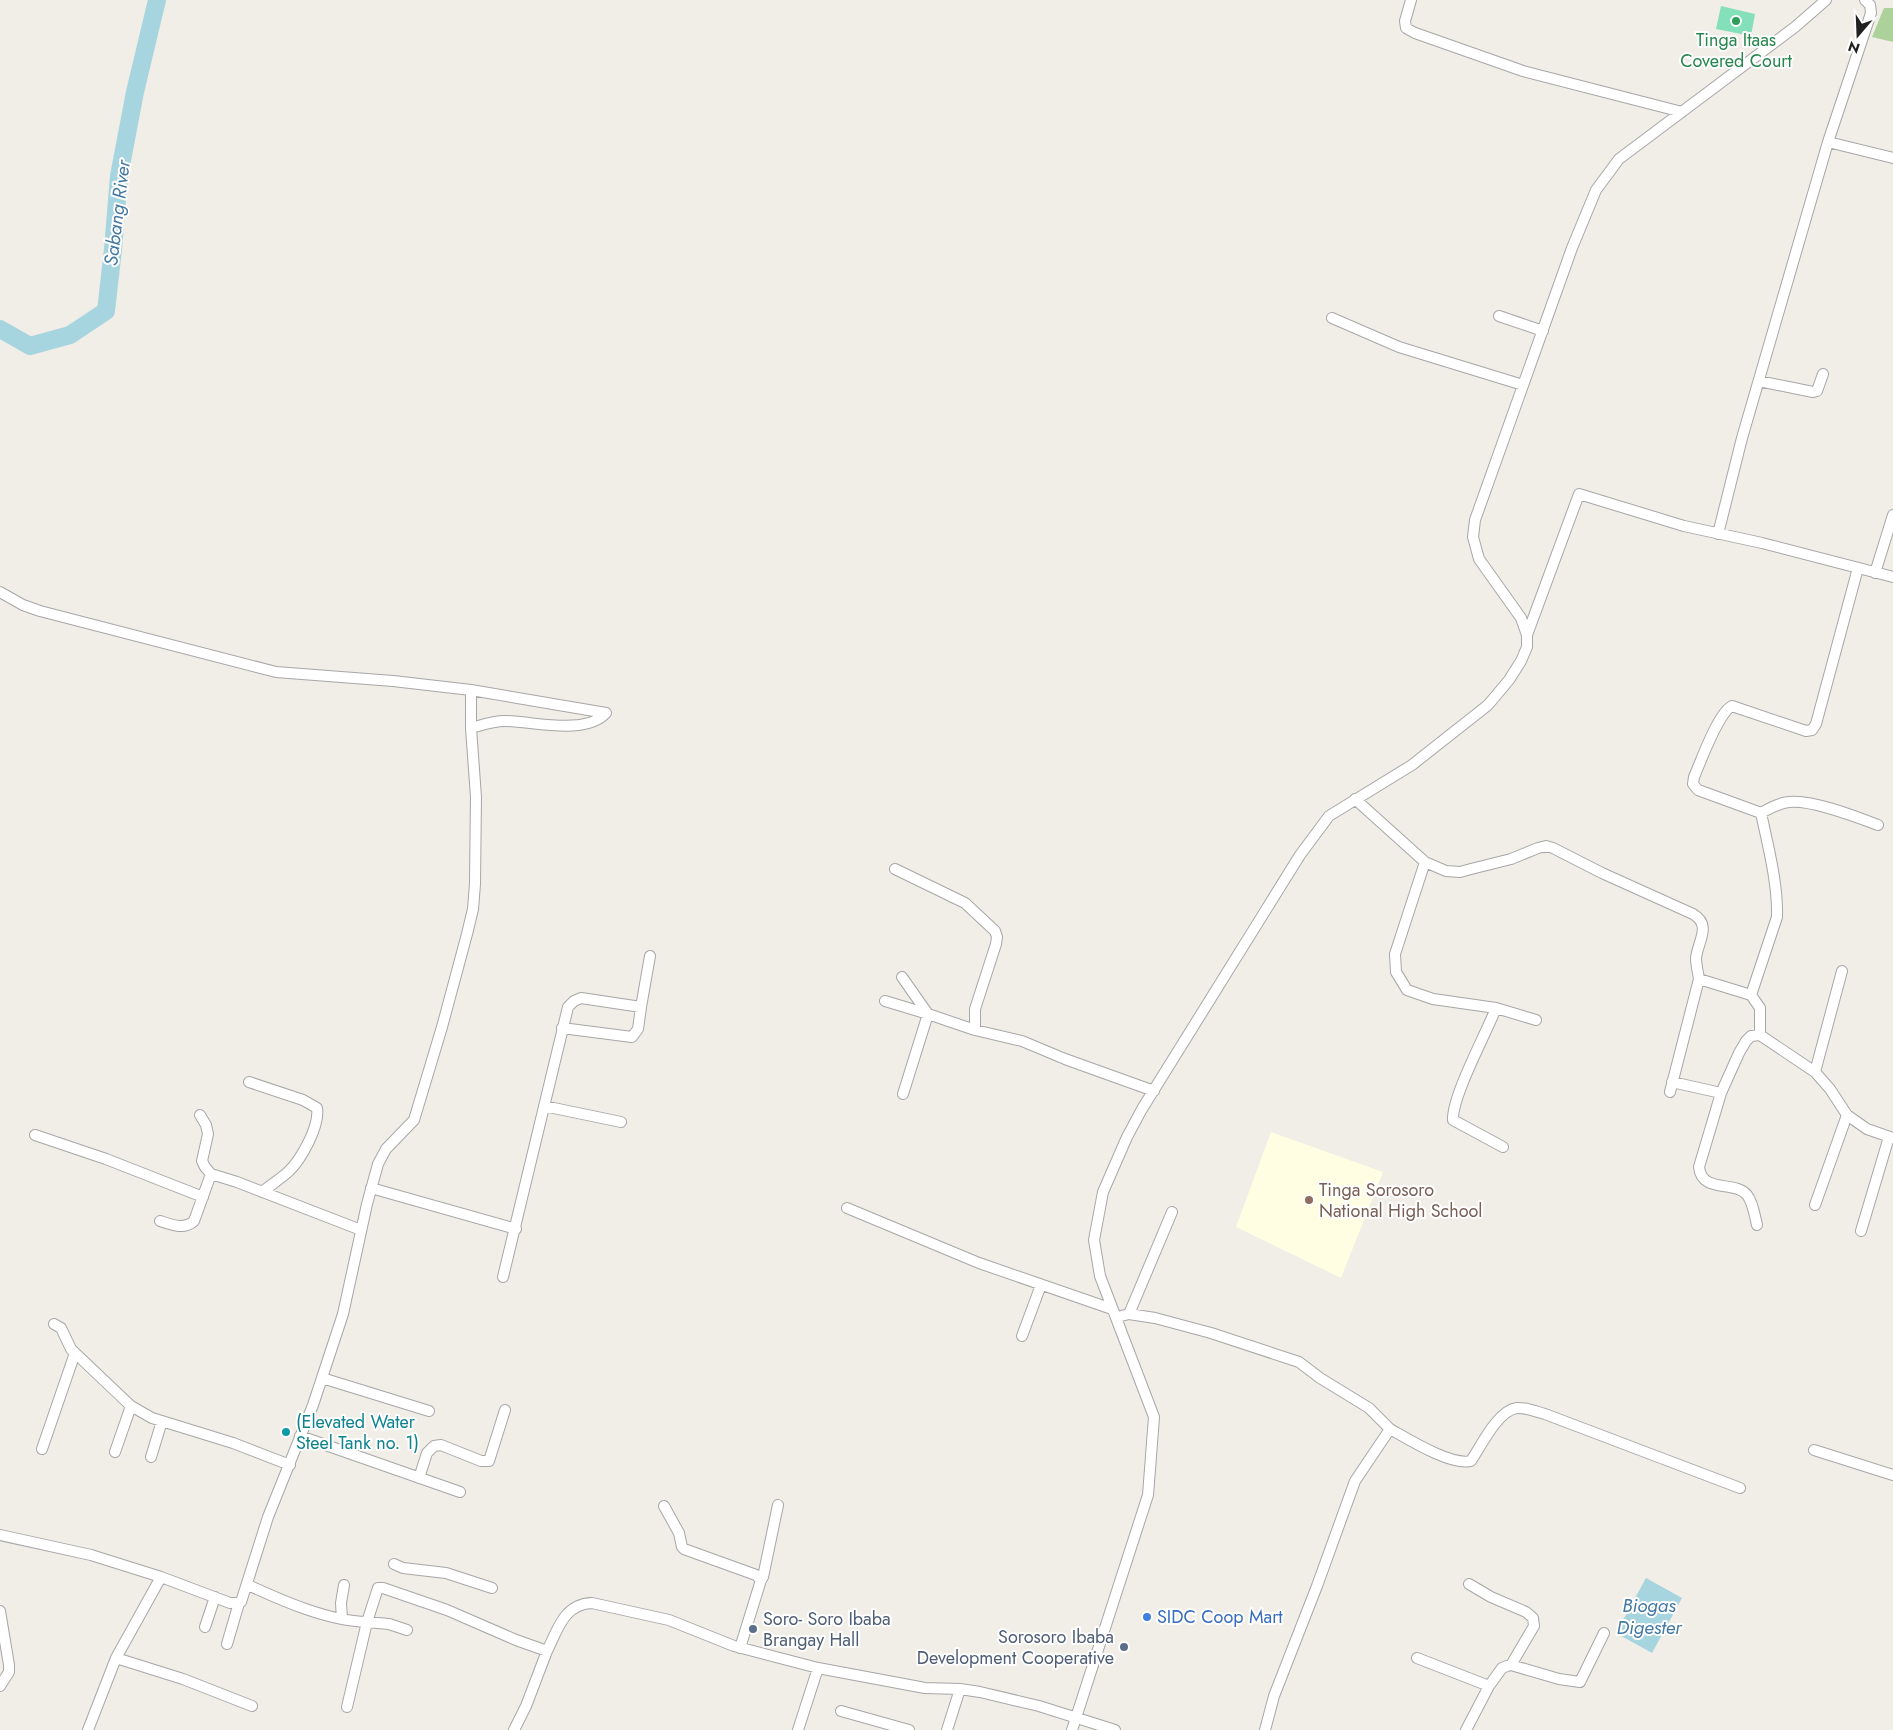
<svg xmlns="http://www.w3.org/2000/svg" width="1893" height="1730" viewBox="0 0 1893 1730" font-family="Jost,sans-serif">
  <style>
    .education { fill: #fffee2 }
    .forest { fill: #add19b }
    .pitch { fill: #84e0b9 }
    .water { fill: #a7d5df }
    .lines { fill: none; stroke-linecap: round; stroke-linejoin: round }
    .river { stroke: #a7d5df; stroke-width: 18 }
    .street-casing { stroke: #a7a7a7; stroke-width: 12 }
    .street { stroke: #fff; stroke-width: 10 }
    .leisure-dot { fill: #2e9e5b; stroke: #fff; stroke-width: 2 }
    .education-dot { fill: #8d6e63; stroke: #fff; stroke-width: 2 }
    .culture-dot { fill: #0f9aa8; stroke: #fff; stroke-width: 2 }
    .shop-dot { fill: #3f7fe0; stroke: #fff; stroke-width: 2 }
    .service-dot { fill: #5c6f8a; stroke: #fff; stroke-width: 2 }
    .labels { text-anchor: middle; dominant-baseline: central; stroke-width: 4; stroke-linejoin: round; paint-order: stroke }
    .leisure-label { font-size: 18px; fill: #27864d; stroke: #fff }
    .education-label { font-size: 18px; fill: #785e54; stroke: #fff; text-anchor: start }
    .culture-label { font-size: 18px; fill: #0d838f; stroke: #fff; text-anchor: start }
    .shop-label { font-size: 18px; fill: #366cbe; stroke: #fff; text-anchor: start }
    .service-label { font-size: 18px; fill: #4e5e75; stroke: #fff; text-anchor: start }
    .water-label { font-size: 19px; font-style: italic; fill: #4478a2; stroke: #fff }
  </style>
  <rect width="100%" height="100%" fill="#f1ede7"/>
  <!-- education -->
  <path class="education" d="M1271 1132 1383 1172 1341 1278 1236 1227Z"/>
  <!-- forest -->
  <path class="forest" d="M1884 8H1893V42L1872 37Z"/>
  <!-- pitch -->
  <path class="pitch" d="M1721 6 1755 14 1751 36 1716 29Z"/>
  <!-- water -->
  <path class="water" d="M1646 1578 1682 1598 1652 1653 1616 1633Z"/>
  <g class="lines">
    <!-- river -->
    <path class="river" d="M0 329 30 346 70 335 106 311 113 249 119 176 135 92 157 0"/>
    <defs>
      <path id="street" d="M1411 0 1405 21 1406 28 1415 33 1523 71 1682 112
        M1865 0 1870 5 1871 13 1828 142 1893 158
        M1499 316 1543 331
        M1332 318 1399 347 1523 385
        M1759 381 1813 392 1817 391 1823 374
        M1718 534 1742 438 1828 142
        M1858 568 1816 724 1812 730 1806 731 1732 706C1718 713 1701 761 1694 777L1693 784 1698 790 1761 813C1770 808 1779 803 1789 802 1811 799 1857 817 1878 825
        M1875 573 1893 515
        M0 592 23 605 40 611 276 672 393 681 471 690V728L476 797 475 884 473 909 467 934 442 1027 414 1120 386 1149 378 1164 367 1204 343 1314 313 1405 268 1517 241 1602 239 1603H230L161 1577
        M1527 635 1579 494 1684 526 1762 543 1893 577
        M471 728C482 725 493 721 505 721 532 721 585 736 606 713L471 690
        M1355 799 1425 862 1446 871 1460 872 1471 869 1511 859 1538 848 1546 846 1553 848 1602 873 1693 914C1712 925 1698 941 1696 958 1696 965 1698 972 1699 979L1751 995 1777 917C1778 884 1768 846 1761 813
        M1425 862 1395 954 1396 972 1407 990 1433 999 1496 1008C1486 1034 1452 1096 1453 1120L1503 1147
        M895 869 965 903 995 931 997 937 996 944 975 1009V1030
        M902 977 928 1014 975 1030 1022 1041 1065 1059 1154 1091
        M1751 995 1760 1008V1035
        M885 1001 928 1014 903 1094
        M1496 1008 1536 1020
        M562 1028 632 1037 638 1029 641 1007
        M1815 1072 1842 971
        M249 1082 303 1100 317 1108C320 1126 301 1160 288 1172 280 1179 271 1185 262 1192
        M1672 1082 1721 1093
        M1670 1092 1699 979
        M544 1106 621 1122
        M200 1115 206 1125 208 1134 202 1161 205 1167 211 1174 237 1182 361 1230
        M35 1135 106 1159 203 1197
        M371 1188 516 1229
        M1815 1205 1847 1115
        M847 1208 979 1263 1112 1309
        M160 1221C172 1225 184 1230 194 1221L211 1174
        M1757 1225C1755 1217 1753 1202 1747 1195 1735 1180 1702 1194 1699 1167L1721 1093 1739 1053 1746 1041 1751 1036 1760 1035 1815 1072 1830 1089 1847 1115 1867 1129 1893 1138
        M1861 1231 1889 1137
        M503 1277 568 1007 574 1001 581 998 641 1007 650 956
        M1129 1314 1172 1212
        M1117 1317 1129 1314 1155 1318 1211 1333 1299 1362 1320 1378 1369 1408 1390 1429 1355 1481 1317 1586 1274 1696 1265 1730
        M54 1324 61 1328 71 1349 131 1406 152 1418 233 1443 290 1465
        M1022 1336 1041 1285
        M322 1378 429 1411
        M1390 1429C1408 1439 1451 1466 1471 1461 1481 1446 1498 1410 1517 1408 1525 1407 1537 1412 1545 1414L1740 1488
        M300 1436 460 1492
        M42 1449 75 1353
        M1814 1450 1893 1475
        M115 1452 131 1406
        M151 1457 162 1421
        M419 1478 427 1453 434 1446 441 1445 481 1461H489L505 1410
        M664 1506 679 1533 682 1547 684 1549 756 1575 761 1580 740 1648
        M0 1535 91 1555 161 1577 116 1658 88 1730
        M394 1564 403 1568 446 1573 492 1588
        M761 1580 763 1577 778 1505
        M1469 1584 1491 1597 1526 1612 1533 1618 1534 1626 1511 1665
        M248 1585C283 1601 328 1621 367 1622L377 1591 378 1588H383L447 1610 516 1640 547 1651C558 1629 564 1604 592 1603L669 1620 734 1646 818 1668 925 1688 960 1689 980 1692 1039 1706 1115 1730
        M0 1611 9 1665V1672L0 1686
        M342 1619 341 1603 344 1585
        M205 1627 215 1597
        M227 1644 239 1603
        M116 1658 183 1679 252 1706
        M1417 1658 1489 1686
        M347 1707 367 1622 389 1624 407 1630
        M841 1711 909 1730
        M514 1730 526 1706 547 1651
        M798 1730 818 1668
        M947 1730 960 1689
        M1072 1730 1148 1495 1154 1417 1100 1276 1094 1240 1103 1192 1127 1137 1142 1109 1300 855 1329 816 1412 765 1488 705 1509 680 1521 661 1527 647V635L1521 618 1479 559 1473 537 1475 520 1572 248 1596 190 1619 159 1795 27 1826 0
        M1466 1730 1489 1686 1502 1668 1507 1666 1511 1665 1559 1679 1580 1682 1604 1633"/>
    </defs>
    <!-- street casing -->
    <use href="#street" class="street-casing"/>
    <!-- street -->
    <use href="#street" class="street"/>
  </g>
  <!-- markers -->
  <circle class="leisure-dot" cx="1736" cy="21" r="5"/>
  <circle class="education-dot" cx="1309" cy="1200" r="5"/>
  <circle class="culture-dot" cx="286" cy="1432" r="5"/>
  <circle class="shop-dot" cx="1147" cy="1617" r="5"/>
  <g class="service-dot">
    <circle cx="753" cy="1629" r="5"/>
    <circle cx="1124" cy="1647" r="5"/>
  </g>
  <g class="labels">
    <!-- leisure labels -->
    <g class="leisure-label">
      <text x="1736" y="40">Tinga Itaas<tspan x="1736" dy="21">Covered Court</tspan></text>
    </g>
    <!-- education labels -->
    <g class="education-label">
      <text x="1319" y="1190">Tinga Sorosoro<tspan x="1319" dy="21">National High School</tspan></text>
    </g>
    <!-- culture labels -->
    <g class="culture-label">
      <text x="296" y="1422">(Elevated Water<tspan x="296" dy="21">Steel Tank no. 1)</tspan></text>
    </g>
    <!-- shop labels -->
    <g class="shop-label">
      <text x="1157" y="1617">SIDC Coop Mart</text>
    </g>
    <!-- service labels -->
    <g class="service-label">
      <text x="763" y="1619">Soro- Soro Ibaba<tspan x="763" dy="21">Brangay Hall</tspan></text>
      <text x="1114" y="1637" text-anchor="end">Sorosoro Ibaba<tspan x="1114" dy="21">Development Cooperative</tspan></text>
    </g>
    <!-- water labels -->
    <g class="water-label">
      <text transform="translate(117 213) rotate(-83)">Sabang River</text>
      <text x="1649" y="1605">Biogas<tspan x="1649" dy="22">Digester</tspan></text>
    </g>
  </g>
  <!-- north arrow -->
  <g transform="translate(1858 35) rotate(199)" stroke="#ffffff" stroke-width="4" paint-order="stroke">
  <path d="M0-4L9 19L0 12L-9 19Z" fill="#202020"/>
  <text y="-8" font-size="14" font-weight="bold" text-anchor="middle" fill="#202020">N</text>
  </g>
</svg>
